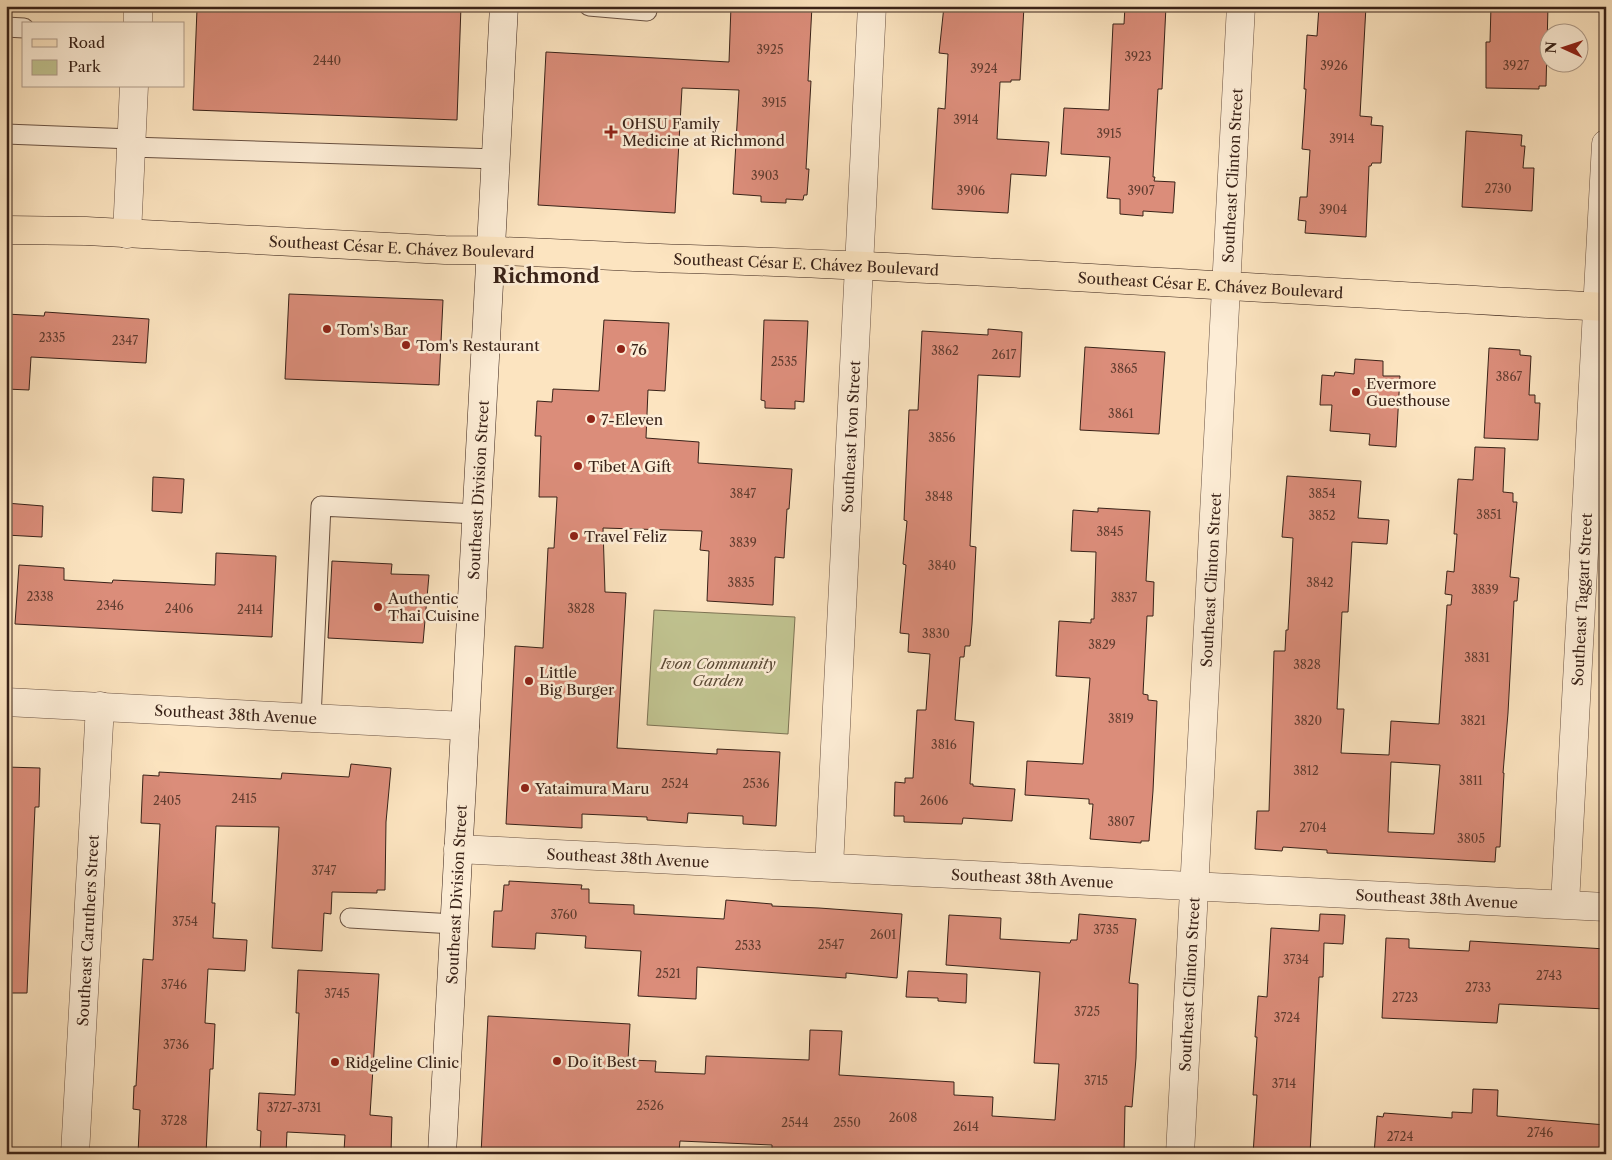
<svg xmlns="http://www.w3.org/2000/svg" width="1612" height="1160" viewBox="0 0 1612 1160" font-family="'Libre Caslon Text',serif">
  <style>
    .green { fill: #c1c491; stroke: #7d7354 }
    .building { fill: #db8d7a; stroke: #392218; fill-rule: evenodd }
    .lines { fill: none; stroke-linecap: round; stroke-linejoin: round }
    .lane-casing { stroke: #6a5242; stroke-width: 21 }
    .street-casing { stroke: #6a5242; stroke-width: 29 }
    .secondary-casing { stroke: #392218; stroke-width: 29 }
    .primary-casing { stroke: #392218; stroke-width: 29 }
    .lane { stroke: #fdedd6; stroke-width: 19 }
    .street { stroke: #fdedd6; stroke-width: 28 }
    .secondary { stroke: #fdedd6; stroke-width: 28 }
    .primary { stroke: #fce4c0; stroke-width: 28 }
    .poi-dot { fill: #8f2418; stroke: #fdedd6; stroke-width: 2 }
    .labels { text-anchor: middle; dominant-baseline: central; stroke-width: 5; stroke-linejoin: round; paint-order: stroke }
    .number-label { font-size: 12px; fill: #623d30 }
    .poi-label { font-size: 15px; fill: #392218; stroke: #fdedd6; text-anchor: start }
    .street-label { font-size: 15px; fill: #392218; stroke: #fdedd6 }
    .park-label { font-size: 15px; font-style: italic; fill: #5b4a36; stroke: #fdedd6 }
    .district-label { font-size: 20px; font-weight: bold; fill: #392218; stroke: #fdedd6 }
  </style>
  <rect width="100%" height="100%" fill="#fce4c0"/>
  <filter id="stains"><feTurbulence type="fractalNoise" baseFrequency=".004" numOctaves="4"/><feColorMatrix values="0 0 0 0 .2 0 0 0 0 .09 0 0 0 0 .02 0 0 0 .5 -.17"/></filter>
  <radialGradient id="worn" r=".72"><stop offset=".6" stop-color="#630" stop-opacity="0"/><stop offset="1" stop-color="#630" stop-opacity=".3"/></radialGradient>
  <!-- green -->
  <path class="green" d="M654 610 795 617 788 734 647 725Z"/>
  <!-- building -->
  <path class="building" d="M225 6H461L457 120 193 110 197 9 225 10Z
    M731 6H812L808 81H811L806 169H809L807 195H804L803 200 786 199V203L761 202V196L733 194 739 90 682 88 675 213 538 205 546 52 729 62Z
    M944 6H1024L1020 80H1011V82H1000L997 139 1049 142 1046 176 1011 174 1008 213 932 209 938 108 945 109 948 54 939 53Z
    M1125 6H1166L1162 89H1158L1153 177H1155L1154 181 1175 182 1173 213 1143 211V216L1120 214V199L1107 198 1110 157 1061 154 1064 108 1109 110 1113 24H1124Z
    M1319 6H1366L1360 116 1372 117 1371 125 1383 126 1381 163H1372L1371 166H1369L1366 237 1305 233 1306 221 1298 220 1300 197H1307L1310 150 1302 149 1306 89H1304L1307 35 1317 36Z
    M1491 6H1548L1546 86H1539V89L1486 88V42H1490Z
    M1466 131 1522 135 1521 146H1525L1523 168H1534L1532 211 1462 207Z
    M289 294 443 300 439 385 285 379Z
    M45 312 149 319 146 363 31 357 29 390 6 389V314L44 316Z
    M604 320 669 323 665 391 648 390 646 438 699 442 698 463 792 469 789 509H787L784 558 775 557 773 605 707 601 709 551 700 550 702 531 603 528 605 592 626 593 617 748 717 754V749L780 752 776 826 743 824V816L688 813 687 823 647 820V817L582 814V828L506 824 515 646 543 648 548 548H554L557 497H539L541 436H535L537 401 552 402 553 389 599 391Z
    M764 320 808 321 804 402 795 401V409L765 408V401L761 400Z
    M988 329 1022 332 1020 377 978 375 970 546 976 547 972 624 970 646H965L964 657H960L955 720 974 722 970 784H973V786L1015 789 1012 821 963 818 962 824 904 822V816H894L895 782 905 783V778H913L917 710H926L930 654 908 652 909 634 900 633 906 565 903 564 907 521 904 520 909 410H918L922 331 988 335Z
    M1085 347 1165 352 1159 434 1080 430Z
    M1489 348 1520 350V355L1531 356 1529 395H1535V403H1540L1538 440 1484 438Z
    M1355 359 1383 361V376H1400L1396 447 1369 445 1370 434 1330 431 1332 405H1320L1322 375 1334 376 1335 372 1354 374Z
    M1475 447 1505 448 1503 492 1513 493V502H1517L1510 577 1519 578 1517 601H1514L1508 713 1503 773H1504L1500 847H1496L1495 862 1327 853V850L1283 847 1282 851 1255 849 1257 811H1269L1274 651H1285L1286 630H1288L1293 538 1282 537 1287 476 1361 481 1358 518 1389 520 1387 544 1352 542 1348 612H1342L1337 709H1344L1341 753 1389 755 1391 721 1439 724 1447 605H1451L1452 595 1445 594 1447 571 1454 572 1457 534H1454L1458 479 1473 480ZM1391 762 1440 765 1434 834 1388 832Z
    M153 477 184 479 182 513 152 511Z
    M6 503 43 506 42 537 6 535Z
    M1098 508 1150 511 1146 581 1154 582 1153 616H1147L1143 694 1148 695V700L1157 701 1153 791 1149 841H1141V843L1090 839 1093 804H1089V799L1025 795 1027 761 1083 764 1090 678 1056 676 1059 621 1091 623V619H1094L1096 552 1071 551 1073 510 1098 512Z
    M216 553 276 556 272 637 15 624 19 565 64 568V580L112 583 113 580 215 585Z
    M332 561 392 564 391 574 429 575 423 643 328 638Z
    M351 764 391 768 386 822 385 890H377V893L332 892 331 914 324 913 322 951 272 948 279 827 216 826 212 903H215L213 938 247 940 245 971 208 969 205 1023 215 1024 213 1069H210L206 1154H138L140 1110 133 1109 134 1086H136L143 959 153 960 160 824 141 823 143 775 159 776V772L281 779 282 773 349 777Z
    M6 767 40 768 39 807H35L27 993H6Z
    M509 881 582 885 581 889H589V903L634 905V914L724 919 726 900 772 904V906L819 908 902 914 897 978 846 973V978L697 967 696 999 638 996 641 951 585 948 586 936 536 933 535 949 492 947 494 911H502L504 885H509Z
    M1079 914 1136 919 1129 983 1138 984 1136 1058 1132 1107 1125 1106 1124 1154H786L772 1153V1145L680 1141 679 1152 623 1149V1154H481L488 1016 630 1024 628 1060 656 1061 655 1072 705 1074 706 1056 809 1060 810 1030 842 1031 839 1075 954 1082V1095L993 1097 992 1116 1055 1120 1059 1064 1034 1063 1040 972 946 965 949 915 1001 918 1000 939 1070 943 1071 940H1077Z
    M1320 914 1345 915 1343 944 1324 943 1323 977H1319L1310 1154H1253L1257 1095H1253L1257 1037H1255L1258 996 1267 997 1271 928 1319 931Z
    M1386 938 1409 939V948L1469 951 1470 941 1606 949V1009L1499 1004 1497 1023 1382 1018Z
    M298 970 379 974 370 1115 392 1117 391 1153 344 1151 345 1135 287 1132 286 1154H260L261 1131 257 1130 259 1093 295 1095 299 1013H296Z
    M908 971 967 974 966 1003 938 1001V998L906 997Z
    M1473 1089 1498 1090 1497 1116 1606 1125V1154H1374L1377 1116 1383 1117 1384 1113 1452 1118V1112L1472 1113Z"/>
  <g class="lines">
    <defs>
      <path id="lane" d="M589 6 647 11V6
        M6 27 24 28
        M6 134 132 139
        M131 147 496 159
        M311 718 321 506 477 514
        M350 918 454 924"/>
      <g id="street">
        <path d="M138 24V6"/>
        <path d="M127 234 134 86"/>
        <path id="s1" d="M6 702 465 726"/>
        <path id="s2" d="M458 849 1606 907"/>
        <path id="s3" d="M829 867 872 6"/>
        <path id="s4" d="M1565 904 1606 144"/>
        <path id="s5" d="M75 1154 100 706"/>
        <path id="s6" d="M1180 1154 1241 6"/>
      </g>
      <g id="secondary">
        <path id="s7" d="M442 1154 504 6"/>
      </g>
      <g id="primary">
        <path id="s8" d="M6 230 86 231 445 250C526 250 608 257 690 259 995 269 1300 292 1606 307"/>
      </g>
    </defs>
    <!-- lane casing -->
    <use href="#lane" class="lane-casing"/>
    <!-- street casing -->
    <use href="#street" class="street-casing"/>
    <!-- secondary casing -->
    <use href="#secondary" class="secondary-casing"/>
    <!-- primary casing -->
    <use href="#primary" class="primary-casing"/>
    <!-- lane -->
    <use href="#lane" class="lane"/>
    <!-- street -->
    <use href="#street" class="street"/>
    <!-- secondary -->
    <use href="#secondary" class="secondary"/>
    <!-- primary -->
    <use href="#primary" class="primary"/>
  </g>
  <!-- markers -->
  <g class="poi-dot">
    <path d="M608.5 124.5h5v5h5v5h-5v5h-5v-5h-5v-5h5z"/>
    <circle cx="327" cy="329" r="5"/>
    <circle cx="406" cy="345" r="5"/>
    <circle cx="621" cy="349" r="5"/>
    <circle cx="1356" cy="392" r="5"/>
    <circle cx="591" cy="419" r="5"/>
    <circle cx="578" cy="466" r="5"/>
    <circle cx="574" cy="536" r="5"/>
    <circle cx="378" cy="607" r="5"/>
    <circle cx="529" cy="681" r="5"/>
    <circle cx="525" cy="788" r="5"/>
    <circle cx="557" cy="1061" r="5"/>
    <circle cx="335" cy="1062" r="5"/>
  </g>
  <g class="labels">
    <!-- number labels -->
    <g class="number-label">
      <text x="770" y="49">3925</text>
      <text x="1138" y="56">3923</text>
      <text x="327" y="60">2440</text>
      <text x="1334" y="65">3926</text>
      <text x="1516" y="65">3927</text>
      <text x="984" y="68">3924</text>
      <text x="774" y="102">3915</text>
      <text x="966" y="119">3914</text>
      <text x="1109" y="133">3915</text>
      <text x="1342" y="138">3914</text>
      <text x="765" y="175">3903</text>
      <text x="1498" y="188">2730</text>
      <text x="971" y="190">3906</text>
      <text x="1141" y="190">3907</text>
      <text x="1333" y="209">3904</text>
      <text x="52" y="337">2335</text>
      <text x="125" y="340">2347</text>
      <text x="945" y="350">3862</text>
      <text x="1004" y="354">2617</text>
      <text x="784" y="361">2535</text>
      <text x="1124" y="368">3865</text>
      <text x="1509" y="376">3867</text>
      <text x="1121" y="413">3861</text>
      <text x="942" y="437">3856</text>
      <text x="743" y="493">3847</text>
      <text x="1322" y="493">3854</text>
      <text x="939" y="496">3848</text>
      <text x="1489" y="514">3851</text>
      <text x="1322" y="515">3852</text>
      <text x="1110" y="531">3845</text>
      <text x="743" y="542">3839</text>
      <text x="942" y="565">3840</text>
      <text x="741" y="582">3835</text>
      <text x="1320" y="582">3842</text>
      <text x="1485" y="589">3839</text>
      <text x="40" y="596">2338</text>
      <text x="1124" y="597">3837</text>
      <text x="110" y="605">2346</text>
      <text x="179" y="608">2406</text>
      <text x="581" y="608">3828</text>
      <text x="250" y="609">2414</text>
      <text x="936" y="633">3830</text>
      <text x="1102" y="644">3829</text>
      <text x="1477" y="657">3831</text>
      <text x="1307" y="664">3828</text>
      <text x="1121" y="718">3819</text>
      <text x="1308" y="720">3820</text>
      <text x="1473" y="720">3821</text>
      <text x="944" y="744">3816</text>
      <text x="1306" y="770">3812</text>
      <text x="1471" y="780">3811</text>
      <text x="675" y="783">2524</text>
      <text x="756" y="783">2536</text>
      <text x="244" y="798">2415</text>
      <text x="167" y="800">2405</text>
      <text x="934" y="800">2606</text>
      <text x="1121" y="821">3807</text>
      <text x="1313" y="827">2704</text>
      <text x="1471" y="838">3805</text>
      <text x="324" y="870">3747</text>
      <text x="564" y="914">3760</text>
      <text x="185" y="921">3754</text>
      <text x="1106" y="929">3735</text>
      <text x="883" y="934">2601</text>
      <text x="831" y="944">2547</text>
      <text x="748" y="945">2533</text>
      <text x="1296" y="959">3734</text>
      <text x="668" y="973">2521</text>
      <text x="1549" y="975">2743</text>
      <text x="174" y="984">3746</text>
      <text x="1478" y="987">2733</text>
      <text x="337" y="993">3745</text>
      <text x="1405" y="997">2723</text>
      <text x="1087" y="1011">3725</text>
      <text x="1287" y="1017">3724</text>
      <text x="176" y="1044">3736</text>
      <text x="1096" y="1080">3715</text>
      <text x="1284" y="1083">3714</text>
      <text x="650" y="1105">2526</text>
      <text x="294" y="1107">3727-3731</text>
      <text x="903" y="1117">2608</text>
      <text x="174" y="1120">3728</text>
      <text x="795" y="1122">2544</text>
      <text x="847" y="1122">2550</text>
      <text x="966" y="1126">2614</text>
      <text x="1540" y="1132">2746</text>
      <text x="1400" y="1136">2724</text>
    </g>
    <!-- poi labels -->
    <g class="poi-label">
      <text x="622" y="123">OHSU Family<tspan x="622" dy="17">Medicine at Richmond</tspan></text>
      <text x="337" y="329">Tom's Bar</text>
      <text x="416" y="345">Tom's Restaurant</text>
      <text x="631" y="349">76</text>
      <text x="1366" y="383">Evermore<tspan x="1366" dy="17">Guesthouse</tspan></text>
      <text x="601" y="419">7-Eleven</text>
      <text x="588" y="466">Tibet A Gift</text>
      <text x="584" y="536">Travel Feliz</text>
      <text x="388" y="598">Authentic<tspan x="388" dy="17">Thai Cuisine</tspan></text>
      <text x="539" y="672">Little<tspan x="539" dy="17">Big Burger</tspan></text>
      <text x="535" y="788">Yataimura Maru</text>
      <text x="567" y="1061">Do it Best</text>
      <text x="345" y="1062">Ridgeline Clinic</text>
    </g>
    <!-- street labels -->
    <g class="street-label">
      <text stroke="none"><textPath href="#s6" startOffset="980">Southeast Clinton Street</textPath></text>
      <text stroke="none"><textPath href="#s8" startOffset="396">Southeast César E. Chávez Boulevard</textPath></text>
      <text stroke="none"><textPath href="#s8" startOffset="801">Southeast César E. Chávez Boulevard</textPath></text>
      <text stroke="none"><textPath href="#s8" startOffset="1206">Southeast César E. Chávez Boulevard</textPath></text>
      <text stroke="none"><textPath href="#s3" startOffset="431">Southeast Ivon Street</textPath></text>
      <text stroke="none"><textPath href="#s7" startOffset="665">Southeast Division Street</textPath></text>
      <text stroke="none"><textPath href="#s6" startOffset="575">Southeast Clinton Street</textPath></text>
      <text stroke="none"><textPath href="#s4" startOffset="305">Southeast Taggart Street</textPath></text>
      <text stroke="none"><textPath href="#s1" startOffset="230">Southeast 38th Avenue</textPath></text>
      <text stroke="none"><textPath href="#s2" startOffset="170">Southeast 38th Avenue</textPath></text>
      <text stroke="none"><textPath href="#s2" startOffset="575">Southeast 38th Avenue</textPath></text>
      <text stroke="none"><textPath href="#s7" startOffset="260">Southeast Division Street</textPath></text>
      <text stroke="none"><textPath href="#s2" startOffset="980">Southeast 38th Avenue</textPath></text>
      <text stroke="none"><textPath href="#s5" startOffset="224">Southeast Caruthers Street</textPath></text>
      <text stroke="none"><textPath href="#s6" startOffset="170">Southeast Clinton Street</textPath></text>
    </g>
    <!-- park labels -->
    <g class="park-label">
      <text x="718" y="663">Ivon Community<tspan x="718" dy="17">Garden</tspan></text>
    </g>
    <!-- district labels -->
    <g class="district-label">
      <text x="546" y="276">Richmond</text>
    </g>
  </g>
  <!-- margin -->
  <rect width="1612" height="1160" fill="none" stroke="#fce4c0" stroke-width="25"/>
  <rect x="8" y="8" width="1597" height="1145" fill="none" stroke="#392218" stroke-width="2.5"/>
  <rect x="12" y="12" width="1587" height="1135" fill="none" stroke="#392218"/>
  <!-- legend -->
  <rect x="22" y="22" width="162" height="65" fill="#fdedd6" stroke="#af9c8a"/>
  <rect x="32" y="39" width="25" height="8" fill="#fce4c0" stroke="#af9c8a"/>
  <text x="68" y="48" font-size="15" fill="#392218">Road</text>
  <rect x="32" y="60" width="25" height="15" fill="#c1c491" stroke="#af9c8a"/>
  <text x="68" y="72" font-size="15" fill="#392218">Park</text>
  <!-- north arrow -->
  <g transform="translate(1564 48) rotate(273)"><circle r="24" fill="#fdedd6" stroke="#af9c8a"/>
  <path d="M0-4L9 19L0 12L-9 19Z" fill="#8f2418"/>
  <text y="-8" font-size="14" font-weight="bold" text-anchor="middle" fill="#392218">N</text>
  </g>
  <rect width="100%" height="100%" filter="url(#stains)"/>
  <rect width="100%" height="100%" fill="url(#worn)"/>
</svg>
